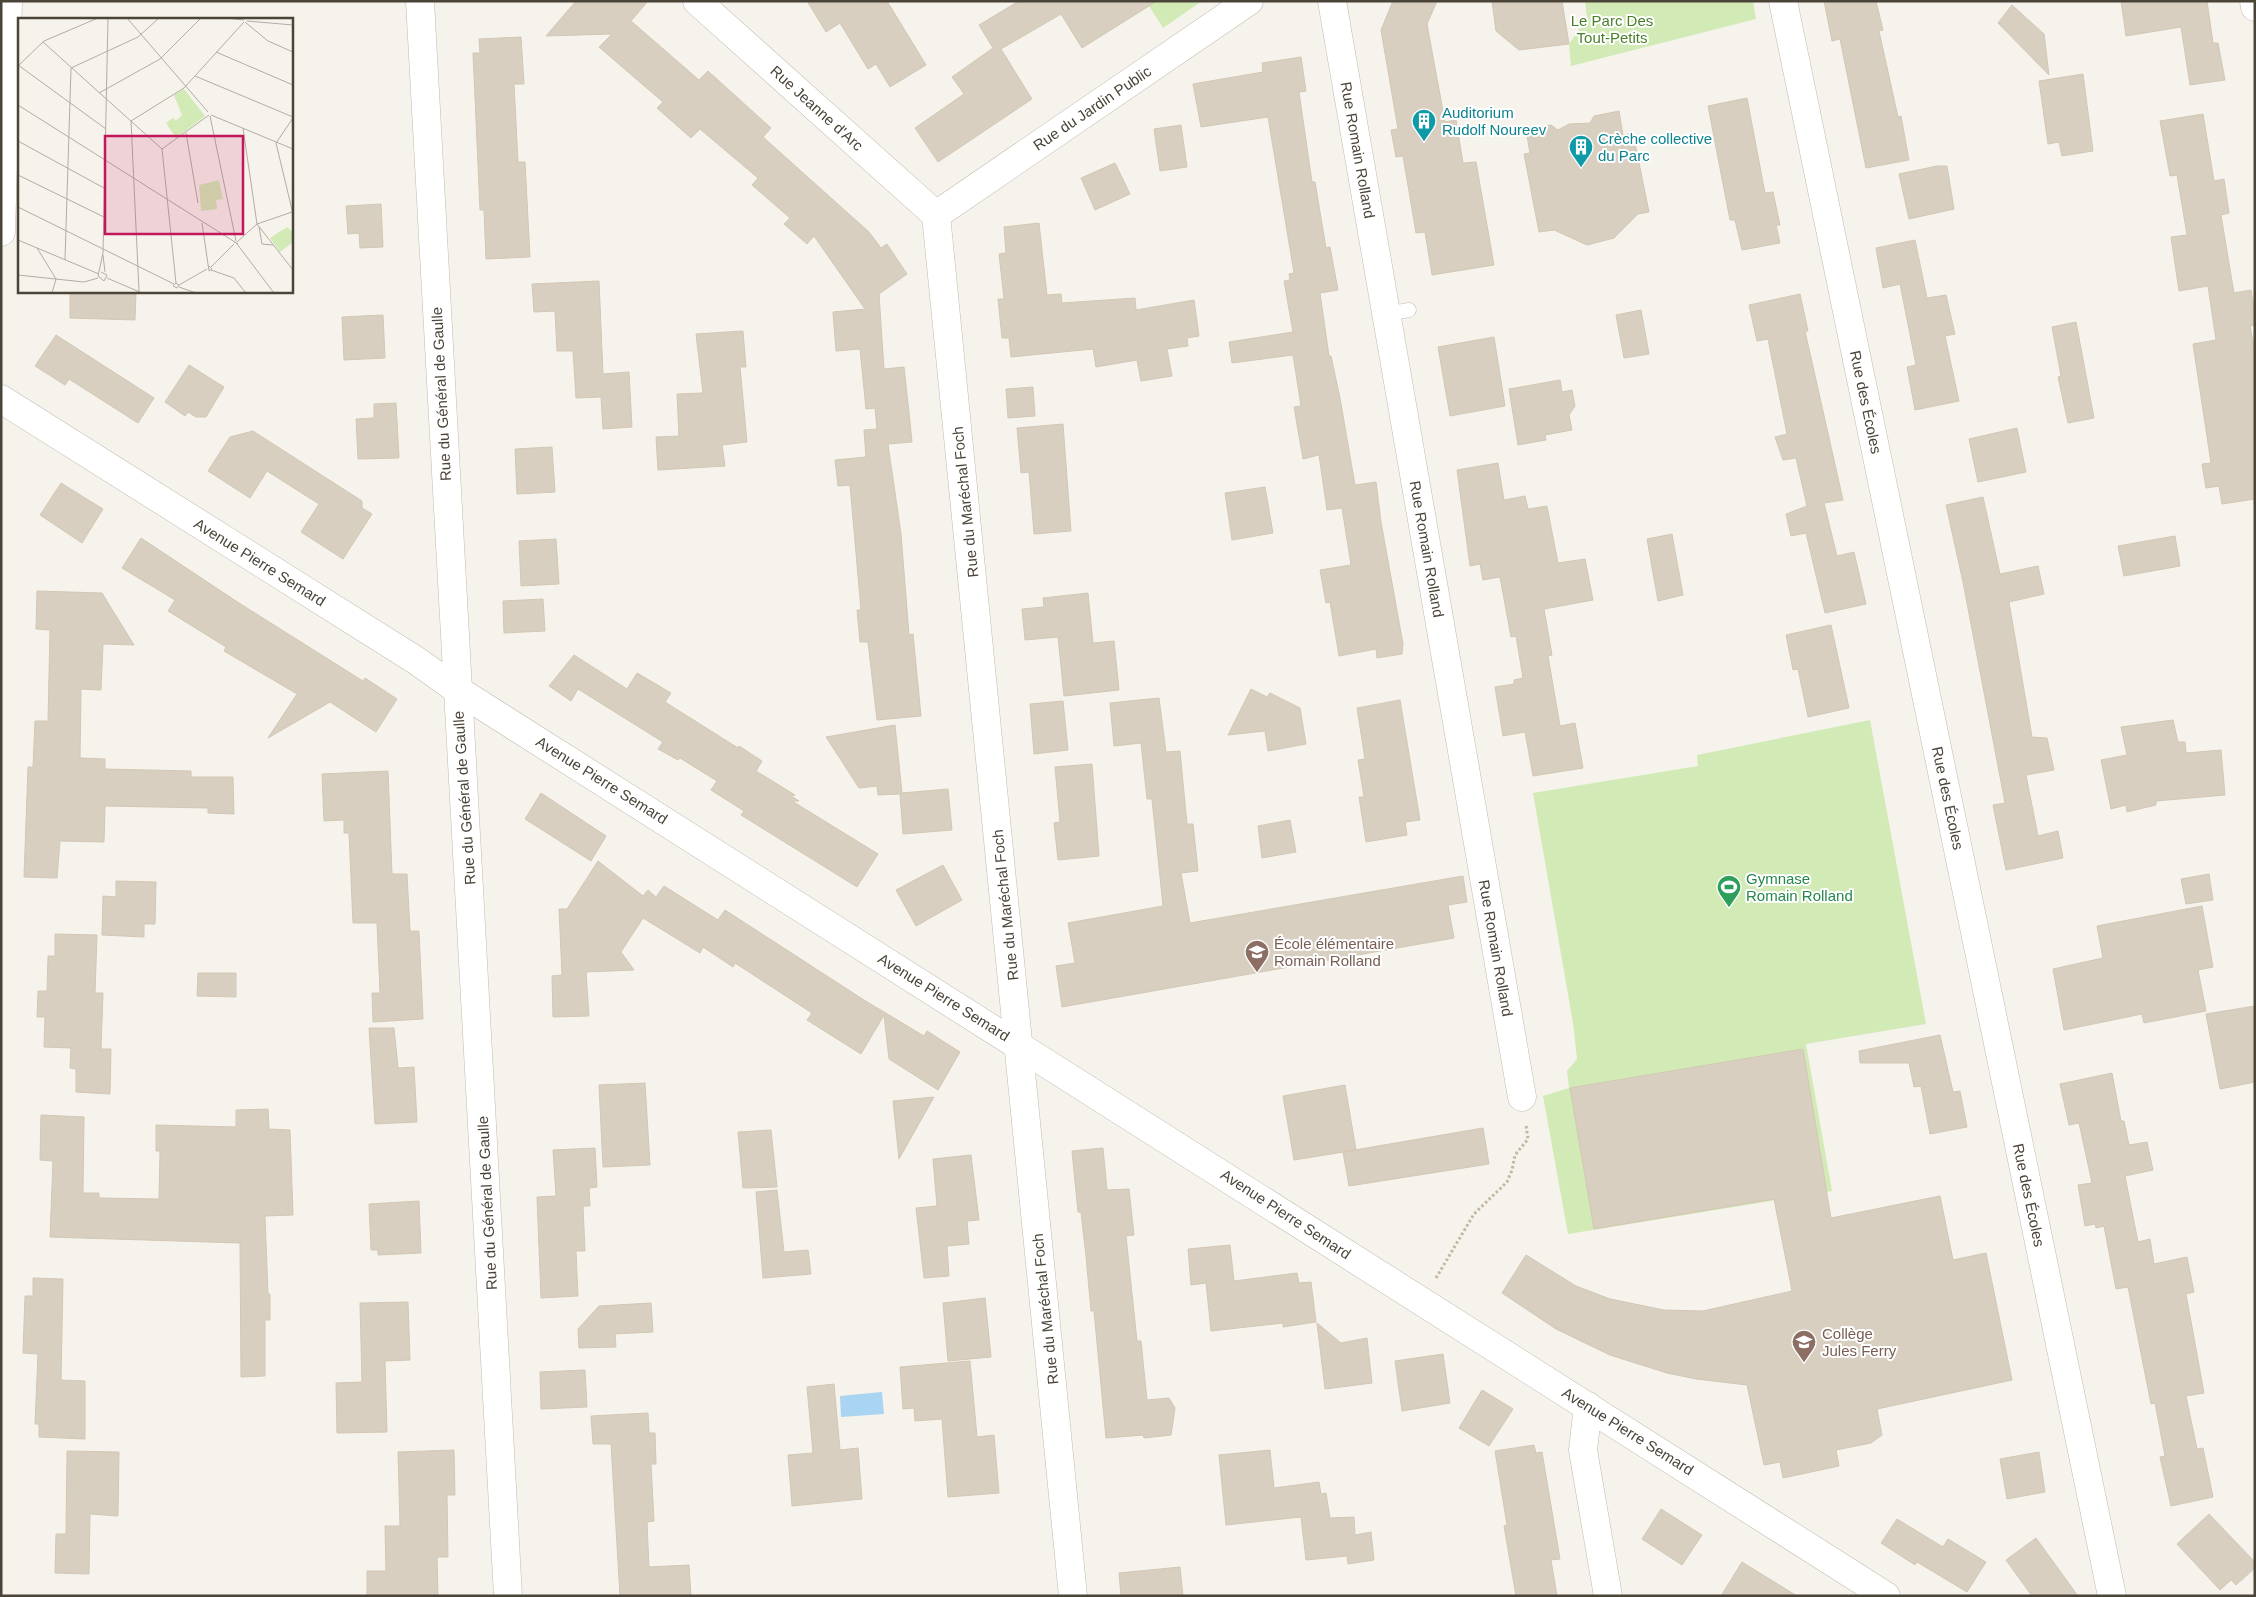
<svg xmlns="http://www.w3.org/2000/svg" width="2256" height="1597" viewBox="0 0 2256 1597" font-family="Arial,sans-serif">
  <style>
    .green { fill: #d2eab5 }
    .water { fill: #a9d4f2 }
    .building { fill: #d8cfc1; stroke: #d3c7b4 }
    .lines { fill: none; stroke-linecap: round; stroke-linejoin: round }
    .service-casing { stroke: #c2bbae; stroke-width: 15 }
    .minor-casing { stroke: #c2bbae; stroke-width: 29 }
    .path { stroke: #c4b79f; stroke-width: 3; stroke-dasharray: 2.5 2.5; stroke-linecap: butt }
    .service { stroke: #fff; stroke-width: 14 }
    .minor { stroke: #fff; stroke-width: 28 }
    .labels { text-anchor: middle; dominant-baseline: central; stroke-width: 4; stroke-linejoin: round; paint-order: stroke }
    .park-label { font-size: 15px; fill: #4a7f2a; stroke: #fff }
    .street-label { font-size: 15px; fill: #4b4439; stroke: #fff }
    .culture-label { font-size: 15px; fill: #0d838f; stroke: #fff; text-anchor: start }
    .leisure-label { font-size: 15px; fill: #27864d; stroke: #fff; text-anchor: start }
    .education-label { font-size: 15px; fill: #785e54; stroke: #fff; text-anchor: start }
    .inset-road { fill: none; stroke: #b2ada4; stroke-width: 1 }
    .view { fill: #c2185b; fill-opacity: 0.15; stroke: #c2185b; stroke-width: 2.5 }
    .inset-edge { fill: none; stroke: #4b4439; stroke-width: 2.5 }
  </style>
  <rect width="100%" height="100%" fill="#f6f3ec"/>
  <!-- green -->
  <path class="green" d="M1146 1H1202L1163 28Z
    M1585 1H1753L1756 19 1571 66 1569 44 1587 18Z
    M1870 720 1926 1024 1806 1044 1832 1191 1568 1234 1543 1096 1569 1088 1567 1071 1577 1059 1573 1023 1533 793 1698 766 1697 755Z"/>
  <!-- water -->
  <path class="water" d="M882 1392 884 1414 841 1417 840 1396Z"/>
  <!-- building -->
  <path class="building" d="M576 1H648L631 21 699 80 708 71 771 128 763 137 869 232 881 248 887 244 907 274 879 294 884 369 904 367 910 422 912 442 888 444 901 534 909 635 913 634 921 716 877 720 868 642H860L857 610H861L850 485 838 486 835 460 866 457 864 430 877 429 875 408 866 409 860 349 836 351 833 312 865 309 814 236 807 244 784 224 790 218 752 185 758 178 700 129 691 138 657 108 663 102 599 47 612 34 546 36Z
    M807 1H887L926 65 890 87 876 64 868 69 840 23 826 32Z
    M1019 1H1157L1082 48 1061 14 1001 49 1032 99 938 162 915 128 964 94 952 77 993 48 979 25Z
    M1393 1H1437L1427 24 1445 122 1456 120 1463 163 1476 162 1494 265 1432 275 1425 232 1416 233 1403 156 1396 157 1391 130 1398 129 1381 30Z
    M1492 1H1562L1569 44 1519 50 1496 31Z
    M1824 1H1876L1883 30 1879 31 1898 117 1901 116 1909 160 1866 168 1840 39 1832 41Z
    M2121 1H2207L2213 43H2218L2225 80 2190 85 2181 27 2126 36Z
    M2012 5 2044 34 2049 75 1998 23Z
    M521 37 524 84H514L518 162H525L530 257 486 259 484 210H480L473 53H480L479 39Z
    M1301 57 1306 91 1299 92 1312 182H1315L1326 248 1330 247 1338 290 1320 293 1329 356H1331L1340 398 1355 485 1376 482 1381 522 1403 644 1402 654 1377 658 1376 649 1339 656 1330 602 1326 603 1320 570 1351 565 1342 508 1327 510 1319 455 1303 459 1294 407 1301 406 1293 355 1232 363 1229 342 1293 332 1284 281 1290 280 1289 274 1294 273 1268 117 1201 127 1193 84 1263 72 1262 63Z
    M2083 74 2093 151 2062 156 2059 142 2048 144 2039 81Z
    M1747 98 1765 193 1773 192 1780 225H1776L1780 243 1742 250 1735 220H1730L1708 106Z
    M1619 111 1623 135 1633 133 1649 212 1638 214 1614 238 1587 245 1554 230 1539 232 1524 154 1530 153 1526 130 1551 125 1558 130 1569 124 1590 123 1594 116Z
    M2203 114 2214 181 2224 179 2229 213 2221 215 2234 293 2251 290 2255 314V325L2250 326 2255 352V499L2222 504 2219 486 2206 488 2202 464 2211 463 2193 344 2216 340 2208 286 2179 291 2171 237 2187 235 2177 175 2170 176 2160 121Z
    M1181 125 1187 167 1160 171 1154 129Z
    M1115 163 1130 194 1095 210 1081 178Z
    M1937 166H1947L1954 209 1909 219 1899 174Z
    M381 204 383 247 360 248 359 233 348 234 346 206Z
    M1039 223 1047 295 1061 294 1062 303 1135 298 1136 310 1194 300 1199 336 1187 338 1188 346 1167 349 1172 376 1141 381 1137 360 1096 367 1093 349 1011 357 1009 338H1002L998 299H1004L999 254 1006 253 1004 227Z
    M1915 240 1927 298 1946 295 1955 334 1945 336 1959 401 1915 410 1907 367 1916 365 1900 284 1883 288 1876 248Z
    M599 281 603 374 629 372 632 427 603 429 601 397 576 398 573 351H557L555 311 534 312 532 284Z
    M70 291H136L135 320 70 318Z
    M1800 294 1808 331H1805L1843 500 1824 503 1837 556 1854 552 1866 604 1825 613 1806 533 1791 536 1786 514 1807 506 1796 458 1783 460 1775 437 1787 434 1768 339 1757 341 1749 305Z
    M1641 310 1649 354 1624 358 1616 315Z
    M383 315 385 358 344 360 342 317Z
    M2076 322 2094 418 2068 423 2058 377 2061 376 2052 327Z
    M743 331 746 367H740L747 442 722 445 725 466 658 470 656 437 679 436 677 394 703 393 696 334Z
    M56 335 154 398 138 423 69 379 65 385 35 366Z
    M1494 337 1505 406 1450 416 1438 347Z
    M189 365 224 387 206 417H196L188 412 185 416 165 402Z
    M1560 380 1562 392 1572 390 1575 406 1569 415 1572 430 1545 435 1546 440 1518 445 1509 389Z
    M1033 387 1035 416 1008 418 1006 389Z
    M396 403 399 458 358 459 356 419 374 418V404Z
    M1063 424 1071 531 1034 534 1029 472 1021 473 1017 428Z
    M2017 428 2026 472 1978 482 1969 439Z
    M253 431 362 501V508L372 514 343 559 301 532 319 504 267 471 250 498 208 471 230 437Z
    M552 447 555 492 517 494 515 449Z
    M1498 463 1504 500 1525 496 1528 509 1547 506 1558 563 1585 559 1593 600 1544 609 1552 655 1548 656 1560 726 1575 723 1583 768 1533 776 1525 732 1503 736 1495 687 1514 684V680L1523 678 1516 636 1511 637 1500 577 1483 580 1480 564 1470 566 1457 470Z
    M61 483 103 509 82 543 40 515Z
    M1265 487 1273 533 1232 540 1225 493Z
    M1983 497 2000 574 2038 566 2044 594 2009 602 2032 737 2047 738 2054 770 2026 775 2038 836 2058 831 2063 858 2006 870 1993 805 2005 803 1963 582 1946 505Z
    M1672 534 1683 595 1658 601 1647 539Z
    M2175 536 2180 566 2124 576 2118 546Z
    M141 538 239 603 363 681 365 678 397 699 376 732 330 702 268 738 297 694 224 651 226 647 168 611 175 600 122 568Z
    M556 539 559 584 521 586 519 541Z
    M37 591 102 593 134 645 103 644 101 690 81 689 80 758 105 759V769L191 771V777H233L234 814 208 813V808L105 806 104 842 60 841 57 878 24 877 28 767H33L35 721H48L50 630 36 629Z
    M1088 593 1093 643 1114 641 1119 690 1064 696 1058 637 1025 640 1022 609 1044 607 1043 598Z
    M543 599 545 631 504 633 503 601Z
    M1831 625 1849 708 1808 717 1798 669 1793 670 1786 635Z
    M574 655 627 689 637 673 671 693 665 702 738 748 739 746 762 761 756 771 795 795 791 796 799 801H792L878 854 857 887 741 815 744 811 711 790 717 781 680 758 678 760 658 749 663 742 578 689 571 701 549 686Z
    M1251 689 1267 697 1270 693 1300 708 1306 744 1268 751 1265 731 1228 735Z
    M1159 698 1166 752 1180 751 1187 824H1193L1198 871 1181 873 1190 923 1463 876 1467 902 1448 905 1454 938 1062 1007 1056 966 1075 963 1068 923 1163 906 1152 799H1147L1141 743 1114 746 1110 703Z
    M1400 700 1420 820 1405 822 1407 835 1366 842 1359 797H1364L1358 760 1365 759 1357 708Z
    M1063 701 1068 750 1034 754 1030 704Z
    M2173 720 2178 742H2185L2186 753 2221 750 2225 795 2156 801V805L2127 812 2126 805 2111 809 2101 760 2127 755 2121 727Z
    M895 725 902 793 948 789 952 830 903 834 900 794 878 795 877 786 859 788 826 737Z
    M1092 764 1099 856 1058 860 1054 823 1060 822 1055 767Z
    M388 771 392 874H407L410 931H419L423 1019 373 1022 372 993H380L377 923H353L349 833H344V820L324 821 322 774Z
    M541 793 606 836 591 861 525 819Z
    M1290 820 1296 852 1262 858 1258 826Z
    M598 861 643 896 648 890 656 897 664 886 718 920 725 910 864 1000 924 1036 927 1031 960 1052 938 1090 889 1059 884 1015 861 1054 807 1020 812 1013 735 963 733 967 703 947 700 953 643 918 621 952 634 970 586 972 589 1016 553 1017 552 976 562 975 559 909H567Z
    M943 865 962 900 916 926 896 890Z
    M2209 874 2213 900 2186 904 2181 879Z
    M116 881 156 882 155 924H144V937L102 935 103 896 116 897Z
    M2202 906 2213 967 2198 970 2206 1011 2144 1023 2142 1014 2064 1030 2053 969 2103 958 2097 926Z
    M55 934 97 935 95 993H103L101 1049H111L110 1094 76 1092V1069L70 1068 71 1048 44 1047 45 1017H37L38 991H47L48 956H55Z
    M198 973H236V997L197 996Z
    M2255 1006V1082L2220 1089 2206 1014Z
    M369 1028H394L398 1068 414 1067 417 1122 375 1124Z
    M1940 1035 1953 1092 1960 1091 1967 1127 1930 1134 1921 1086 1914 1087 1909 1063H1860L1859 1051Z
    M1803 1049 1831 1218 1940 1196 1953 1260 1986 1253 2012 1380 1877 1409 1882 1435 1871 1443 1836 1450 1839 1466 1783 1478 1780 1462 1764 1465 1747 1385 1696 1379 1667 1373 1610 1355 1556 1329 1502 1293 1526 1255 1576 1286 1610 1299 1664 1310 1703 1311 1792 1291 1774 1199 1594 1229 1570 1088Z
    M2112 1073 2121 1121H2124L2129 1145 2147 1142 2153 1170 2125 1176 2138 1242 2150 1239 2154 1264 2187 1257 2194 1292 2186 1294 2204 1393 2186 1396 2197 1449 2203 1448 2213 1497 2171 1506 2160 1457 2165 1456 2155 1403 2151 1404 2128 1287 2116 1289 2104 1226 2096 1228 2095 1224 2085 1226 2078 1185 2092 1183 2079 1123 2069 1125 2060 1084Z
    M645 1083 650 1165 603 1167 599 1085Z
    M1345 1085 1356 1150 1294 1160 1283 1096Z
    M934 1097 899 1159 893 1101Z
    M268 1109 269 1129 290 1130 293 1215 265 1216 268 1294H270V1320H265V1376L241 1377 240 1243 50 1237 53 1161 40 1160 41 1115 84 1117 83 1193H99V1198L159 1199 160 1151H156V1125L236 1127V1110Z
    M1483 1128 1489 1164 1349 1186 1343 1152Z
    M771 1130 777 1187 743 1188 738 1132Z
    M595 1148 597 1187 589 1188 590 1206H583L585 1251H576L578 1296 541 1298 537 1197 556 1196 553 1150Z
    M1103 1148 1107 1190 1129 1189 1134 1235 1126 1236 1137 1341H1141L1147 1400 1169 1398 1175 1408 1171 1435 1144 1438 1143 1435 1106 1438 1094 1311H1091L1086 1256 1081 1212H1078L1072 1151Z
    M971 1155 979 1220 967 1221 969 1244 947 1246 949 1276 924 1278 916 1208 937 1206 933 1159Z
    M777 1190 784 1252 808 1250 811 1274 763 1278 756 1192Z
    M419 1201 421 1253 378 1255V1250H371L369 1204Z
    M1230 1245 1234 1281 1297 1273 1299 1283 1311 1282 1316 1322 1283 1327V1323L1211 1331 1206 1283 1191 1285 1188 1249Z
    M33 1278 63 1279 61 1380 85 1381V1439L39 1437V1424H35L38 1354 23 1353 25 1296H33Z
    M985 1298 991 1357 948 1361 943 1303Z
    M408 1302 410 1360 385 1361 387 1432 337 1433 336 1383 362 1382 360 1303Z
    M651 1303 653 1332 615 1334 616 1347 579 1348 578 1329 599 1306Z
    M1317 1323 1341 1343 1367 1338 1372 1383 1325 1389Z
    M1443 1354 1450 1403 1402 1411 1395 1361Z
    M970 1361 977 1437 994 1435 999 1493 948 1497 942 1419 915 1421 914 1408 903 1409 900 1367Z
    M585 1370 587 1407 541 1409 540 1372Z
    M834 1384 840 1450 858 1448 862 1499 792 1506 788 1455 813 1453 807 1387Z
    M1482 1390 1513 1409 1489 1446 1459 1428Z
    M648 1413 649 1433H655L656 1464H651L654 1521 647 1522 649 1567 689 1565 691 1596H620L611 1444H593L591 1416Z
    M1534 1445 1536 1453 1542 1452 1560 1559 1551 1560 1557 1596H1516L1504 1526 1507 1525 1495 1451Z
    M454 1450 455 1495H447L448 1557H437L438 1596H367V1571H386L385 1526H400L398 1452Z
    M1270 1450 1274 1488 1319 1482 1321 1494 1326 1493 1330 1518 1354 1517 1355 1535 1371 1532 1374 1560 1348 1564 1347 1556 1306 1560 1301 1517 1226 1525 1219 1455Z
    M67 1451 119 1452 118 1516 90 1514 89 1574 55 1573 56 1534H66Z
    M2039 1452 2045 1492 2007 1499 2000 1459Z
    M1661 1509 1702 1535 1682 1565 1642 1539Z
    M2209 1514 2255 1562V1568L2236 1585 2231 1580 2220 1590 2177 1544Z
    M1897 1519 1943 1547 1948 1539 1986 1562 1967 1592 1917 1562 1915 1565 1881 1543Z
    M2036 1538 2078 1596H2032L2006 1560Z
    M1742 1562 1797 1596H1721Z
    M1180 1567 1183 1596H1121L1119 1573Z"/>
  <g class="lines">
    <defs>
      <path id="service" d="M1386 314 1409 310"/>
      <path id="minor" d="M420 1 508 1596
        M697 1 936 215
        M1332 1 1522 1097
        M1783 1 2112 1596
        M2254 1 2255 7
        M936 215 1073 1596
        M936 215 1249 1
        M1 232 8 1
        M1 399 417 661 456 689 1886 1596
        M1588 1406 1583 1450 1608 1596"/>
    </defs>
    <!-- service casing -->
    <use href="#service" class="service-casing"/>
    <!-- minor casing -->
    <use href="#minor" class="minor-casing"/>
    <!-- path -->
    <path class="path" d="M1436 1278 1474 1214 1507 1182 1512 1170 1515 1155 1528 1139 1526 1125"/>
    <!-- service -->
    <use href="#service" class="service"/>
    <!-- minor -->
    <use href="#minor" class="minor"/>
  </g>
  <!-- icons -->
  <defs>
    <symbol id="building-pin" viewBox="-11 -11 22 30"><path d="M0 17L-7.5 6A9.5 9.5 0 1 1 7.5 6Z" fill="#0f9aa8" stroke="#fff"/><path d="M-4-6H4V6H1V3H-1V6H-4ZM-2.5-4.3h1.7v1.8h-1.7ZM.8-4.3h1.7v1.8H.8ZM-2.5-1h1.7V.8h-1.7ZM.8-1h1.7V.8H.8Z" fill="#fff"/></symbol>
    <symbol id="stadium-pin" viewBox="-11 -11 22 30"><path d="M0 17L-7.5 6A9.5 9.5 0 1 1 7.5 6Z" fill="#2e9e5b" stroke="#fff"/><path d="M0-5a6.5 5 0 1 0 0 10a6.5 5 0 1 0 0-10ZM-3.5-1.8h7v3.6h-7Z" fill="#fff"/></symbol>
    <symbol id="school-pin" viewBox="-11 -11 22 30"><path d="M0 17L-7.5 6A9.5 9.5 0 1 1 7.5 6Z" fill="#8d6e63" stroke="#fff"/><path d="M0-5L7-2L0 1L-7-2ZM-4 1L0 2.5L4 1V4Q0 6-4 4Z" fill="#fff"/></symbol>
  </defs>
  <g fill-rule="evenodd">
    <use href="#building-pin" x="1410" y="107" width="28" height="38"/>
    <use href="#building-pin" x="1567" y="133" width="28" height="38"/>
    <use href="#stadium-pin" x="1715" y="873" width="28" height="38"/>
    <use href="#school-pin" x="1243" y="938" width="28" height="38"/>
    <use href="#school-pin" x="1790" y="1328" width="28" height="38"/>
  </g>
  <g class="labels">
    <!-- park labels -->
    <g class="park-label">
      <text x="1612" y="20">Le Parc Des<tspan x="1612" dy="17">Tout-Petits</tspan></text>
    </g>
    <!-- street labels -->
    <g class="street-label">
      <text transform="translate(817 108) rotate(42)">Rue Jeanne d'Arc</text>
      <text transform="translate(1092 108) rotate(-34)">Rue du Jardin Public</text>
      <text transform="translate(1358 150) rotate(80)">Rue Romain Rolland</text>
      <text transform="translate(441 394) rotate(-93)">Rue du Général de Gaulle</text>
      <text transform="translate(1866 402) rotate(78)">Rue des Écoles</text>
      <text transform="translate(965 502) rotate(-96)">Rue du Maréchal Foch</text>
      <text transform="translate(1427 549) rotate(80)">Rue Romain Rolland</text>
      <text transform="translate(260 562) rotate(32)">Avenue Pierre Semard</text>
      <text transform="translate(602 780) rotate(32)">Avenue Pierre Semard</text>
      <text transform="translate(464 798) rotate(-94)">Rue du Général de Gaulle</text>
      <text transform="translate(1948 798) rotate(78)">Rue des Écoles</text>
      <text transform="translate(1005 905) rotate(-96)">Rue du Maréchal Foch</text>
      <text transform="translate(1496 948) rotate(80)">Rue Romain Rolland</text>
      <text transform="translate(944 997) rotate(32)">Avenue Pierre Semard</text>
      <text transform="translate(2029 1195) rotate(78)">Rue des Écoles</text>
      <text transform="translate(487 1203) rotate(-93)">Rue du Général de Gaulle</text>
      <text transform="translate(1286 1214) rotate(33)">Avenue Pierre Semard</text>
      <text transform="translate(1045 1309) rotate(-96)">Rue du Maréchal Foch</text>
      <text transform="translate(1628 1431) rotate(32)">Avenue Pierre Semard</text>
    </g>
    <!-- culture labels -->
    <g class="culture-label">
      <text x="1442" y="112">Auditorium<tspan x="1442" dy="17">Rudolf Noureev</tspan></text>
      <text x="1598" y="138">Crèche collective<tspan x="1598" dy="17">du Parc</tspan></text>
    </g>
    <!-- leisure labels -->
    <g class="leisure-label">
      <text x="1746" y="878">Gymnase<tspan x="1746" dy="17">Romain Rolland</tspan></text>
    </g>
    <!-- education labels -->
    <g class="education-label">
      <text x="1274" y="943">École élémentaire<tspan x="1274" dy="17">Romain Rolland</tspan></text>
      <text x="1822" y="1333">Collège<tspan x="1822" dy="17">Jules Ferry</tspan></text>
    </g>
  </g>
  <!-- overview -->
  <g transform="translate(18 18)">
    <rect width="275" height="275" fill="#f6f3ec"/>
    <path d="M166 71 187 98 158 120 148 105 155 100 158 103 164 97 156 77ZM201 162 205 181 198 182 199 191 183 193 181 167ZM269 209 275 214V224L262 234 252 220Z" fill="#d2eab5"/>
    <path class="inset-road" d="M109 0 190 94M208 0 226 2M229 3 275 7M227 4 250 23 275 34M25 24 144 131M198 34 275 67M0 47 88 111M1 47 26 23 80 0M177 58 275 99M81 75 142 41 183 0M0 87 220 226 216 224M193 97 275 131M192 98 218 223M275 100 258 125 275 196M225 110 239 206 275 252M168 115 180 185M0 123 86 170M144 131 158 265 155 268 159 270 161 267 158 265M144 131 191 97M0 157 86 199M0 189 156 266M184 205 191 253 194 251 191 248M241 209 244 226 255 227M0 222 81 256M219 224 239 206 274 194M219 226 256 275M19 230 38 261 34 275M85 237 87 254M47 242 53 50 120 19 141 0M193 249 216 226M193 252 216 260 228 275M83 254 89 257 86 263 80 258 85 235 90 0M0 257 66 264 80 260M89 260 124 275M161 267 189 251M161 269 178 275M121 273 113 103 166 70 226 4"/>
    <path class="view" d="M87 118H225V216H87Z"/>
    <rect width="275" height="275" class="inset-edge"/>
  </g>
  <!-- border -->
  <rect width="2256" height="1597" fill="none" stroke="#4b4439" stroke-width="5"/>
</svg>
